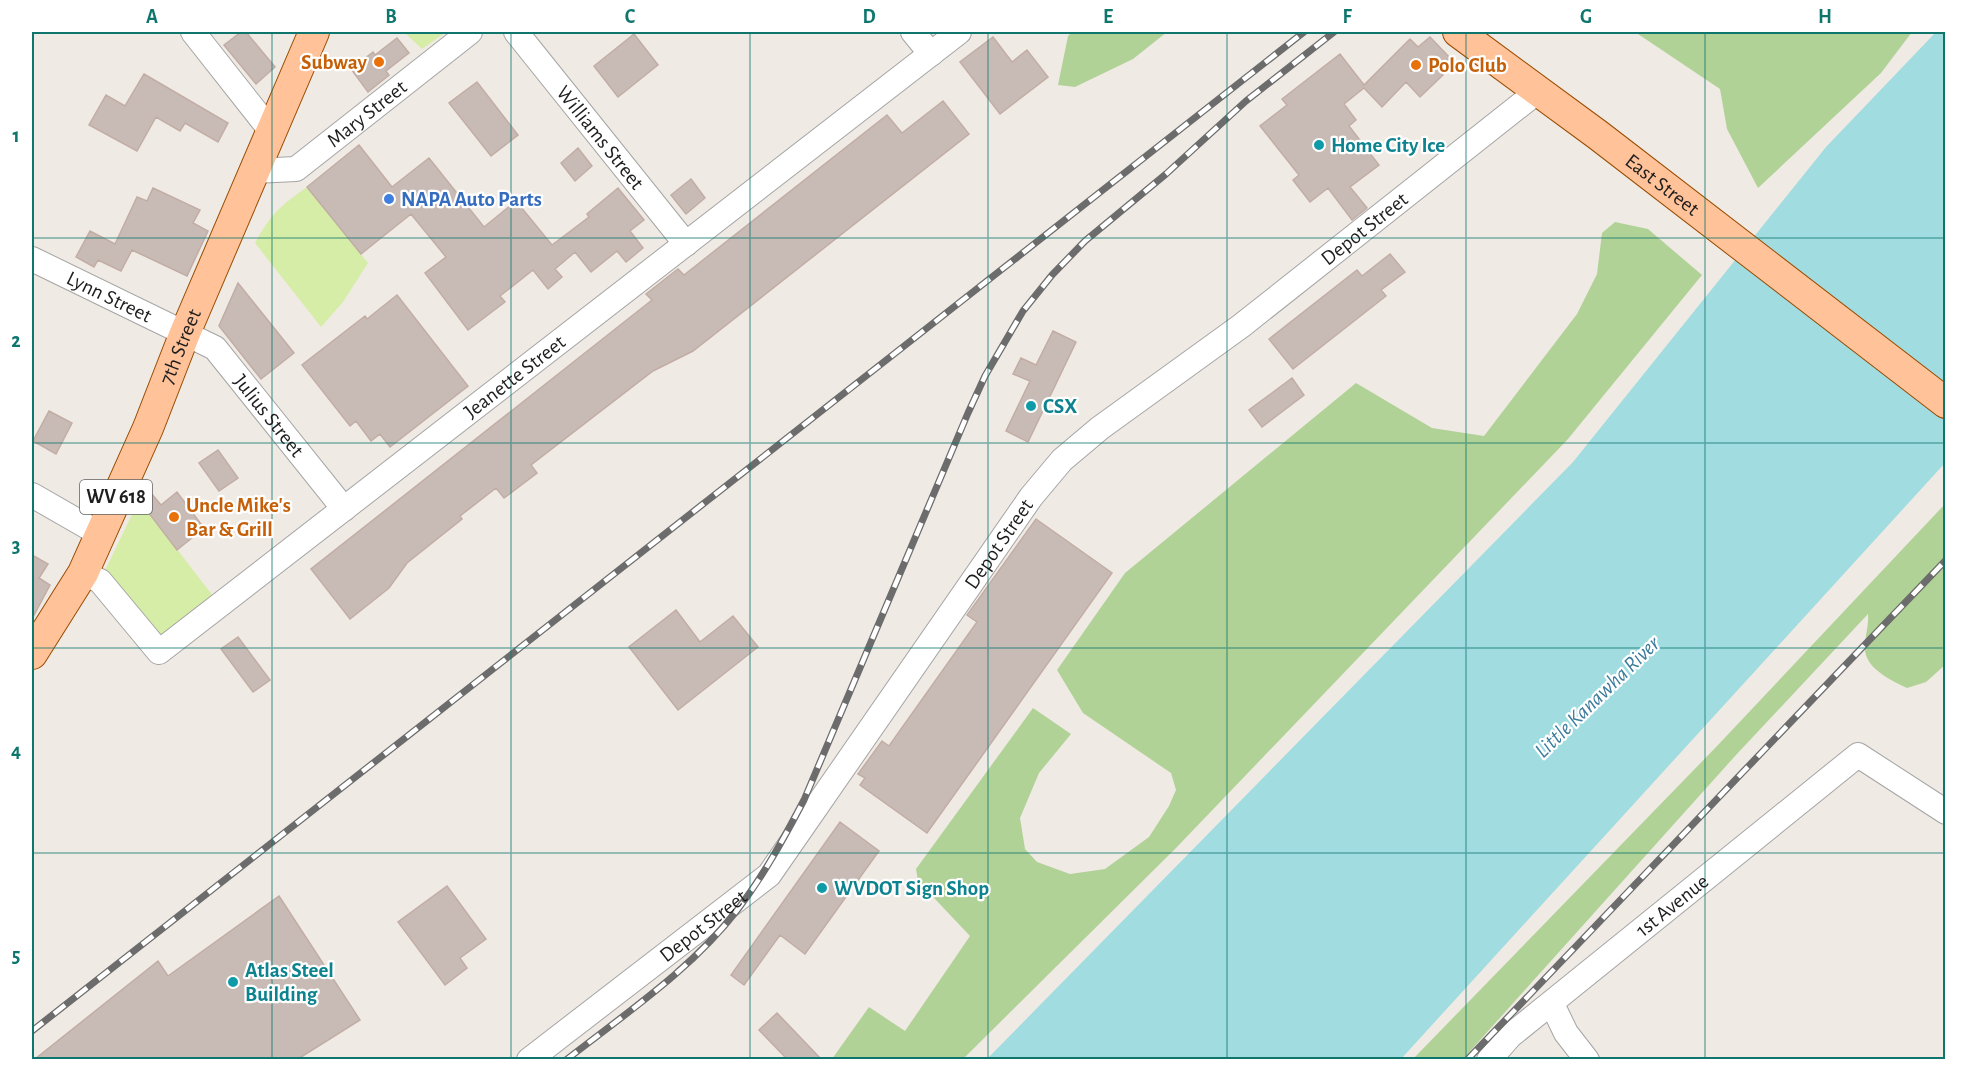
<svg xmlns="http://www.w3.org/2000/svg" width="1977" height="1091" viewBox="0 0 1977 1091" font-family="'Alegreya Sans',sans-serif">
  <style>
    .grass { fill: #d5eda6 }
    .forest { fill: #b1d296 }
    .water { fill: #a1dce0 }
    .building { fill: #c8bbb6; stroke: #c2ada5; stroke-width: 1.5 }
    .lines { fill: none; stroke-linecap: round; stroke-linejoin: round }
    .minor-casing { stroke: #a5a5a5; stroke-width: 26 }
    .major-casing { stroke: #984c00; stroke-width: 32 }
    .minor { stroke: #fff; stroke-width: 24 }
    .major { stroke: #ffc299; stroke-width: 30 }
    .rail-casing { stroke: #6c6c6c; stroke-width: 7 }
    .rail { stroke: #fff; stroke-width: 4.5; stroke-dasharray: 14; stroke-linecap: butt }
    .grid { fill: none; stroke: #0f766e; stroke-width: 1.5; stroke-opacity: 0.55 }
    .food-dot { fill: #e8710a; stroke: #fff; stroke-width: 2 }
    .culture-dot { fill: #0f9aa8; stroke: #fff; stroke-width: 2 }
    .shop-dot { fill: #3f7fe0; stroke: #fff; stroke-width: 2 }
    .labels { text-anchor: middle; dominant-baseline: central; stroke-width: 4.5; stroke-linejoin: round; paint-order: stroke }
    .shield { fill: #fff; stroke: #626262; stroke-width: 1.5 }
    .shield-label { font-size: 20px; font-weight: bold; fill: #1e1e1e }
    .food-label { font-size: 21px; font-weight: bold; fill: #c56008; stroke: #fff; text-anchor: start }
    .street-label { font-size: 21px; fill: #1e1e1e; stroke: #fff }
    .culture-label { font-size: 21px; font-weight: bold; fill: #0d838f; stroke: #fff; text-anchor: start }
    .shop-label { font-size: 21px; font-weight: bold; fill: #366cbe; stroke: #fff; text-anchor: start }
    .water-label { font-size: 22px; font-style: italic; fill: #3d7c9c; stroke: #fff }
    .neatline { fill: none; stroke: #0f766e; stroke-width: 2 }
    .grid-label { font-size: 20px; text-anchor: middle; font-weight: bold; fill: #0f766e }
  </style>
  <rect width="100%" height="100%" fill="#f0eae4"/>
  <!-- grass -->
  <path class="grass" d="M404 32H446L422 49Z
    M307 187 368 263 343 302 321 327 255 243C271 214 280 206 307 187Z
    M139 500 220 605 159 652 100 581Z"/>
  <!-- forest -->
  <path class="forest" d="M1072 32H1167L1133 59 1075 87 1058 85 1068 36Z
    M1635 32H1912L1881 73 1758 188 1727 129 1720 89Z
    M1615 222 1648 229 1702 275 1568 439 1176 848 963 1059H832L869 1007 905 1031 970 936 918 881 916 869 1033 708 1071 734 1039 773 1020 818 1025 849 1037 862 1070 874 1105 869 1149 837 1169 806 1176 790 1171 773 1083 713 1057 670 1125 573 1356 383 1432 428 1484 436 1577 314 1597 274 1602 233Z
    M1945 504V665L1926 682 1907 688C1891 680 1864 668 1865 647 1865 636 1869 624 1868 614L1736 755 1463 1059H1413L1718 745Z"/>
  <!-- water -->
  <path class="water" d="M1936 32H1945V463L1401 1059 986 1060 1573 462 1826 147Z"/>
  <!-- building -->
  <path class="building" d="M241 32H246L275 67 256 84 224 45Z
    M634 34 658 65 618 97 594 66Z
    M993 37 1012 62 1027 50 1048 77 1000 114 960 62Z
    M1430 37 1450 58 1438 69 1443 75 1420 97 1406 82 1382 107 1364 88 1344 104 1356 120 1349 126 1379 165 1350 187 1367 208 1352 220 1328 188 1310 202 1293 180 1299 175 1260 126 1287 105 1282 99 1340 54 1364 85 1410 39 1418 47Z
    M397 38 409 53 386 71 389 75 368 92 351 69 373 52 375 55Z
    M144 74 228 123 218 142 185 123 180 131 156 117 137 151 89 125 106 95 125 106Z
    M477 82 518 135 491 156 449 103Z
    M943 101 969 134 693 351 653 371 531 465 537 473 504 498 496 488 460 516 462 519 407 563 389 588 350 619 311 569 652 300 646 294 678 269 684 275 887 115 902 133Z
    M359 145 392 187 429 158 484 227 516 201 552 245 589 217 587 214 618 188 644 220 630 231 643 248 626 262 617 251 591 272 575 252 555 269 562 277 548 289 533 270 500 296 505 302 468 330 425 273 446 257 411 214 361 254 307 187Z
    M578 148 592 166 575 181 561 163Z
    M691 179 705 198 686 214 671 195Z
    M153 188 200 210 193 223 208 231 187 276 132 250 121 271 98 260 94 267 76 257 90 231 115 244 137 197 147 201Z
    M1390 254 1405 272 1381 290 1386 296 1293 369 1269 339 1357 270 1362 276Z
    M238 283 294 353 261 379 219 326Z
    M397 295 468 386 390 447 380 434 371 441 356 421 350 426 302 365 365 316 367 319Z
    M1053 331 1076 342 1028 442 1006 431 1030 381 1013 374 1021 358 1036 365Z
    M1292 378 1304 395 1262 427 1249 410Z
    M49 411 72 423 56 454 33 441Z
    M218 450 238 478 219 491 199 463Z
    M146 487 161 505 177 492 204 528 177 550 139 500Z
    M1036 519 1112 573 927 833 860 785 865 778 858 774 882 741 889 746 977 622 967 615Z
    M32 555 48 564 39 578 50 585 32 619Z
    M676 610 700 642 733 616 758 647 678 710 629 647Z
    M238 637 270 680 253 692 221 649Z
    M840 822 879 851 805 954 780 935 744 985 731 975Z
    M447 886 486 939 460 958 467 968 445 985 398 922Z
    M279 896 360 1020 298 1059H35L158 961 168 976Z
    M777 1013 821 1059H787L759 1030Z"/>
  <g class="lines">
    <defs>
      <g id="minor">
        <path d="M193 32 271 131"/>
        <path id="s1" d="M516 32 686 244"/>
        <path d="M913 32 931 54"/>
        <path id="s2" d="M254 171 296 169 470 32"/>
        <path id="s3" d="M32 259 215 348 344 509"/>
        <path d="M32 495 100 534"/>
        <path id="s4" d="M83 573 100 581 159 652 959 32"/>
        <path d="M1552 1004 1566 1033 1587 1060"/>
        <path id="s5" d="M529 1060 769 875 1031 497 1062 460 1100 428 1241 326 1538 91"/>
        <path id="s6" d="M1489 1060 1510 1036 1858 755 1946 812"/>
      </g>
      <g id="major">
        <path id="s7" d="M1458 32 1598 135 1946 403"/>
        <path id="s8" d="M32 654 83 573 148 428 185 333 314 32"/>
      </g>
    </defs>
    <!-- minor casing -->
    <use href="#minor" class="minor-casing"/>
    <!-- major casing -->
    <use href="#major" class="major-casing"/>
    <!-- minor -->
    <use href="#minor" class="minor"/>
    <!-- major -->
    <use href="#major" class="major"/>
    <defs>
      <path id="rail" d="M32 1031 1304 32
        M566 1060C626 1013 691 970 738 909 764 875 784 838 804 800L968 413 985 376 1023 311 1052 275 1085 241 1166 174 1246 101 1334 32
        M1467 1060 1946 560"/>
    </defs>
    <!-- rail casing -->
    <use href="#rail" class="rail-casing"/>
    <!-- rail -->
    <use href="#rail" class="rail"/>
  </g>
  <!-- grid -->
  <path class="grid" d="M272 32V1060M511 32V1060M750 32V1060M988 32V1060M1227 32V1060M1466 32V1060M1705 32V1060M32 238H1946M32 443H1946M32 648H1946M32 853H1946"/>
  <!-- markers -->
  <g class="food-dot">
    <circle cx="379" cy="62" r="6"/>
    <circle cx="1416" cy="65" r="6"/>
    <circle cx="174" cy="517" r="6"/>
  </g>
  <g class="culture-dot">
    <circle cx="1319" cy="145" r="6"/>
    <circle cx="1031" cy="406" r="6"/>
    <circle cx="822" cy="888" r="6"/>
    <circle cx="233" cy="982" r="6"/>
  </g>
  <circle class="shop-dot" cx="389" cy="199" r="6"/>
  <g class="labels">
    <!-- shield labels -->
    <rect class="shield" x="80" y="480" width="72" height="34" rx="4.5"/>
    <g class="shield-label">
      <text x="116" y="497">WV 618</text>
    </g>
    <!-- food labels -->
    <g class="food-label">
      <text x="367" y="62" text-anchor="end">Subway</text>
      <text x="1428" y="65">Polo Club</text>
      <text x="186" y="505">Uncle Mike's<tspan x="186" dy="24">Bar &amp; Grill</tspan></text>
    </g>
    <!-- street labels -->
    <g class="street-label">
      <text stroke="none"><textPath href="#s2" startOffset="132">Mary Street</textPath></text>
      <text stroke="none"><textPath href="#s1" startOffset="135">Williams Street</textPath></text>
      <text stroke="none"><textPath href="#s7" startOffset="255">East Street</textPath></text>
      <text stroke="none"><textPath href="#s5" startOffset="1192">Depot Street</textPath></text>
      <text stroke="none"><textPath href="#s3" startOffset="86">Lynn Street</textPath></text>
      <text stroke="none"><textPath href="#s8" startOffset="342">7th Street</textPath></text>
      <text stroke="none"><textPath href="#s4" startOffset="561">Jeanette Street</textPath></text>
      <text stroke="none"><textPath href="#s3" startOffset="290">Julius Street</textPath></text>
      <text stroke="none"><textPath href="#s5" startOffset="706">Depot Street</textPath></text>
      <text stroke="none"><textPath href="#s6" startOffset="240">1st Avenue</textPath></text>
      <text stroke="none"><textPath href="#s5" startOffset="220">Depot Street</textPath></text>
    </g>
    <!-- culture labels -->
    <g class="culture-label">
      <text x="1331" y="145">Home City Ice</text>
      <text x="1043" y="406">CSX</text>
      <text x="834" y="888">WVDOT Sign Shop</text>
      <text x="245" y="970">Atlas Steel<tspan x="245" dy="24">Building</tspan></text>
    </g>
    <!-- shop labels -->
    <g class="shop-label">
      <text x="401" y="199">NAPA Auto Parts</text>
    </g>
    <!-- water labels -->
    <g class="water-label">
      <text transform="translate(1597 697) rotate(-44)">Little Kanawha River</text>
    </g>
  </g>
  <!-- border -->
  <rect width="1977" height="1091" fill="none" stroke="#ffffff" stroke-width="66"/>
  <rect x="33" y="33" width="1911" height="1025" class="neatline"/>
  <g class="grid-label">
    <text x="152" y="23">A</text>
    <text x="391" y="23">B</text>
    <text x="630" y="23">C</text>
    <text x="869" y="23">D</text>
    <text x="1108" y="23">E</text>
    <text x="1347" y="23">F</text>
    <text x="1586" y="23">G</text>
    <text x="1825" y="23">H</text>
    <text x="16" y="142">1</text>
    <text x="16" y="347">2</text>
    <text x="16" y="552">3</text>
    <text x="16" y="757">4</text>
    <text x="16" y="962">5</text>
  </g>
</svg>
